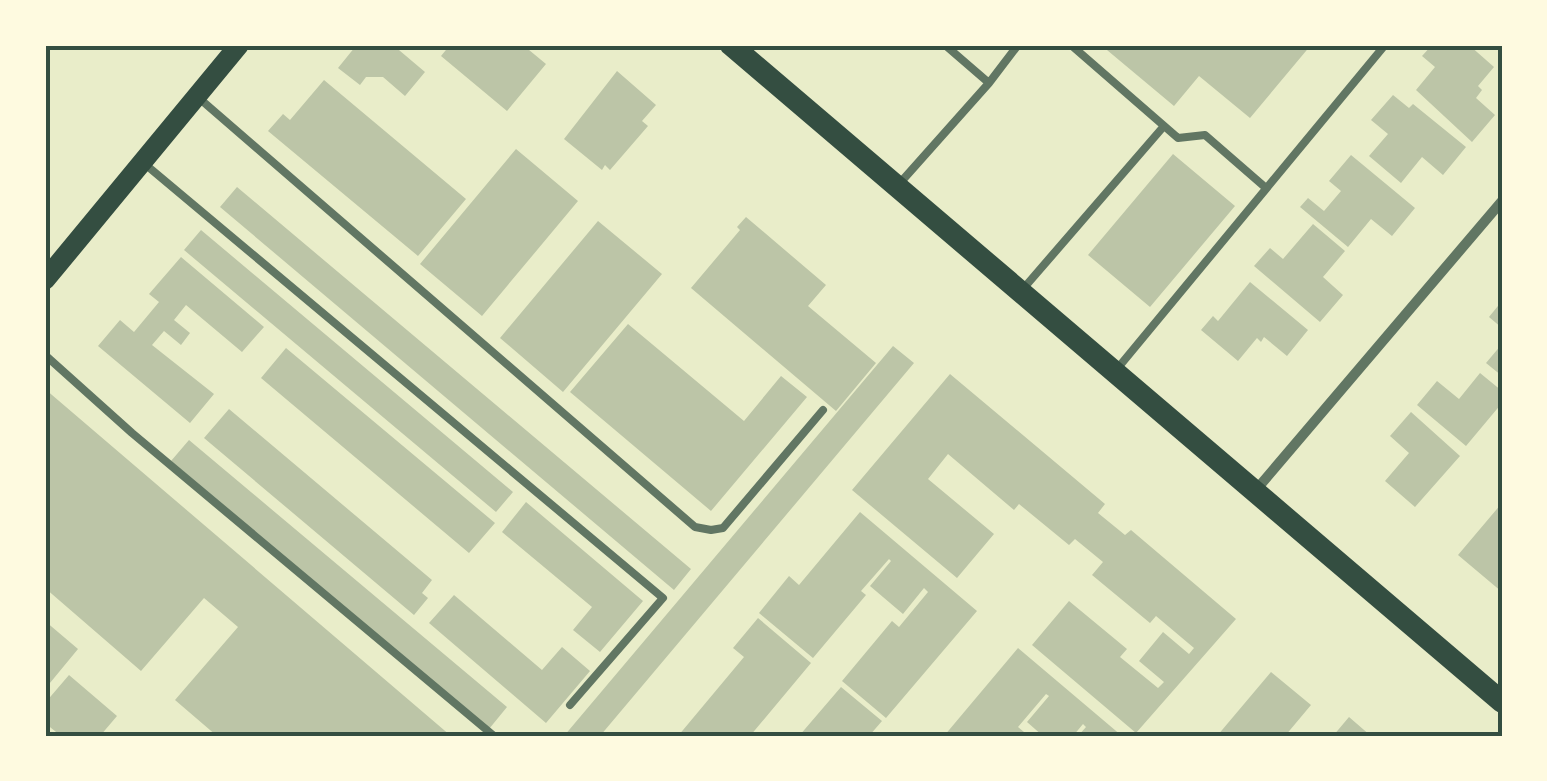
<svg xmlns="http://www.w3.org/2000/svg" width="1547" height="781" viewBox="0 0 1547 781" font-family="Inter,sans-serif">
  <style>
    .building { fill: #bcc5a7 }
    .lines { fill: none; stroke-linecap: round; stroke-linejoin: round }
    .service { stroke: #617663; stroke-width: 8 }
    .minor { stroke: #617663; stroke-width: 10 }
    .secondary { stroke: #344e41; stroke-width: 20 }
    .primary { stroke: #344e41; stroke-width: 22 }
    .neatline { fill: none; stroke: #344e41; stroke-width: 4 }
  </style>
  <rect width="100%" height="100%" fill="#e9edc9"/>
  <!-- building -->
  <path class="building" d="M393 45 425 72 405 96 383 77H366L360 85 338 68 355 47Z
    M450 45H523L546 64 507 111 441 56Z
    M1101 45H1311L1250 118 1199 76 1174 106Z
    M1432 45H1469L1494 67 1478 86 1482 90 1476 98 1495 115 1472 142 1416 90 1435 67 1422 56Z
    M617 71 656 105 642 121 648 126 610 170 605 165 602 170 564 139Z
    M324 80 466 199 418 256 268 131 283 114 290 120Z
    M1393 95 1409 108 1413 104 1466 147 1443 175 1422 157 1401 183 1369 156 1388 134 1371 120Z
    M516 149 578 201 482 316 420 264Z
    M1173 154 1235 206 1150 307 1088 255Z
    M1351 155 1415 208 1392 236 1371 219 1348 247 1300 207 1308 198 1324 211 1341 191 1329 181Z
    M237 187 691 569 674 590 220 207Z
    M746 217 826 285 808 306 876 363 836 411 691 288 740 230 737 227Z
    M598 221 662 274 563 392 500 338Z
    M1313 224 1345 251 1323 277 1343 295 1320 322 1254 266 1270 248 1283 259Z
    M201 230 513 492 496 512 184 250Z
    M181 257 264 327 242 352 186 305 174 320 190 333 181 345 164 331 152 345 214 394 190 423 98 346 120 320 134 332 159 302 149 294Z
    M1250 282 1308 330 1287 356 1264 337 1261 342 1257 338 1238 361 1201 330 1213 316 1218 321Z
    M1502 301V328L1489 317Z
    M628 324 744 421 781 376 807 397 711 511 570 392Z
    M1502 344V376L1486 363Z
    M893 346 914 363 600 736H564Z
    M286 348 495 523 469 553 261 378Z
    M1480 373 1502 391V403L1466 446 1417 405 1437 381 1459 399Z
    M950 374 1105 504 1098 513 1125 535 1131 530 1236 619 1136 733 1032 645 1069 601 1127 649 1120 657 1158 688 1164 682 1139 661 1163 632 1189 654 1194 648 1156 616 1150 623 1092 575 1103 562 1075 539 1069 545 1019 504 1014 510 948 454 928 479 994 534 957 578 852 490Z
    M45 389 451 736H217L175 700 238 627 204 598 141 671 45 588Z
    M229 409 432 580 422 593 428 598 414 615 204 438Z
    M1411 412 1460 456 1415 507 1385 481 1409 453 1390 436Z
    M189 440 507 707 489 729 171 461Z
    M526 502 643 601 600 652 573 630 592 607 502 532Z
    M1502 503V592L1458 555Z
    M860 512 977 611 886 718 842 681 892 621 899 627 928 592 924 588 903 614 870 586 891 561 889 559 861 591 866 595 813 658 759 613 789 576 799 585Z
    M454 595 542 670 562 647 590 671 546 723 429 623Z
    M758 618 811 663 750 736H678L744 657 733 648Z
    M45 621 78 649 45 689Z
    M1018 648 1122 736H1078L1086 727 1083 724 1073 736H1043L1027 722 1049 696 1046 694 1018 727 1024 732 1020 736H944Z
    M1271 672 1311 705 1285 736H1217Z
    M69 675 117 716 100 736H61L45 723V703Z
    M841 687 882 721 869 736H799Z
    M1349 717 1371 736H1333Z"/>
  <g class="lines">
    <!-- service -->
    <path class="service" d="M945 45 989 83
      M1071 45 1178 138 1205 135 1266 188
      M200 99 695 527 711 530 723 528 823 410
      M146 165 663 598 570 705
      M900 183 989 83 1018 45
      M1023 289 1164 126
      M45 355 132 433 494 736
      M1117 369 1385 45"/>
    <!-- minor -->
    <path class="minor" d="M1256 490 1502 201"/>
    <!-- secondary -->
    <path class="secondary" d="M45 280 239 45"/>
    <!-- primary -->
    <path class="primary" d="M731 45 1502 702"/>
  </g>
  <!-- border -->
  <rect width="1547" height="781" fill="none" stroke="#fefae0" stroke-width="95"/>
  <rect x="48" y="48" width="1452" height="686" class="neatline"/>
</svg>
